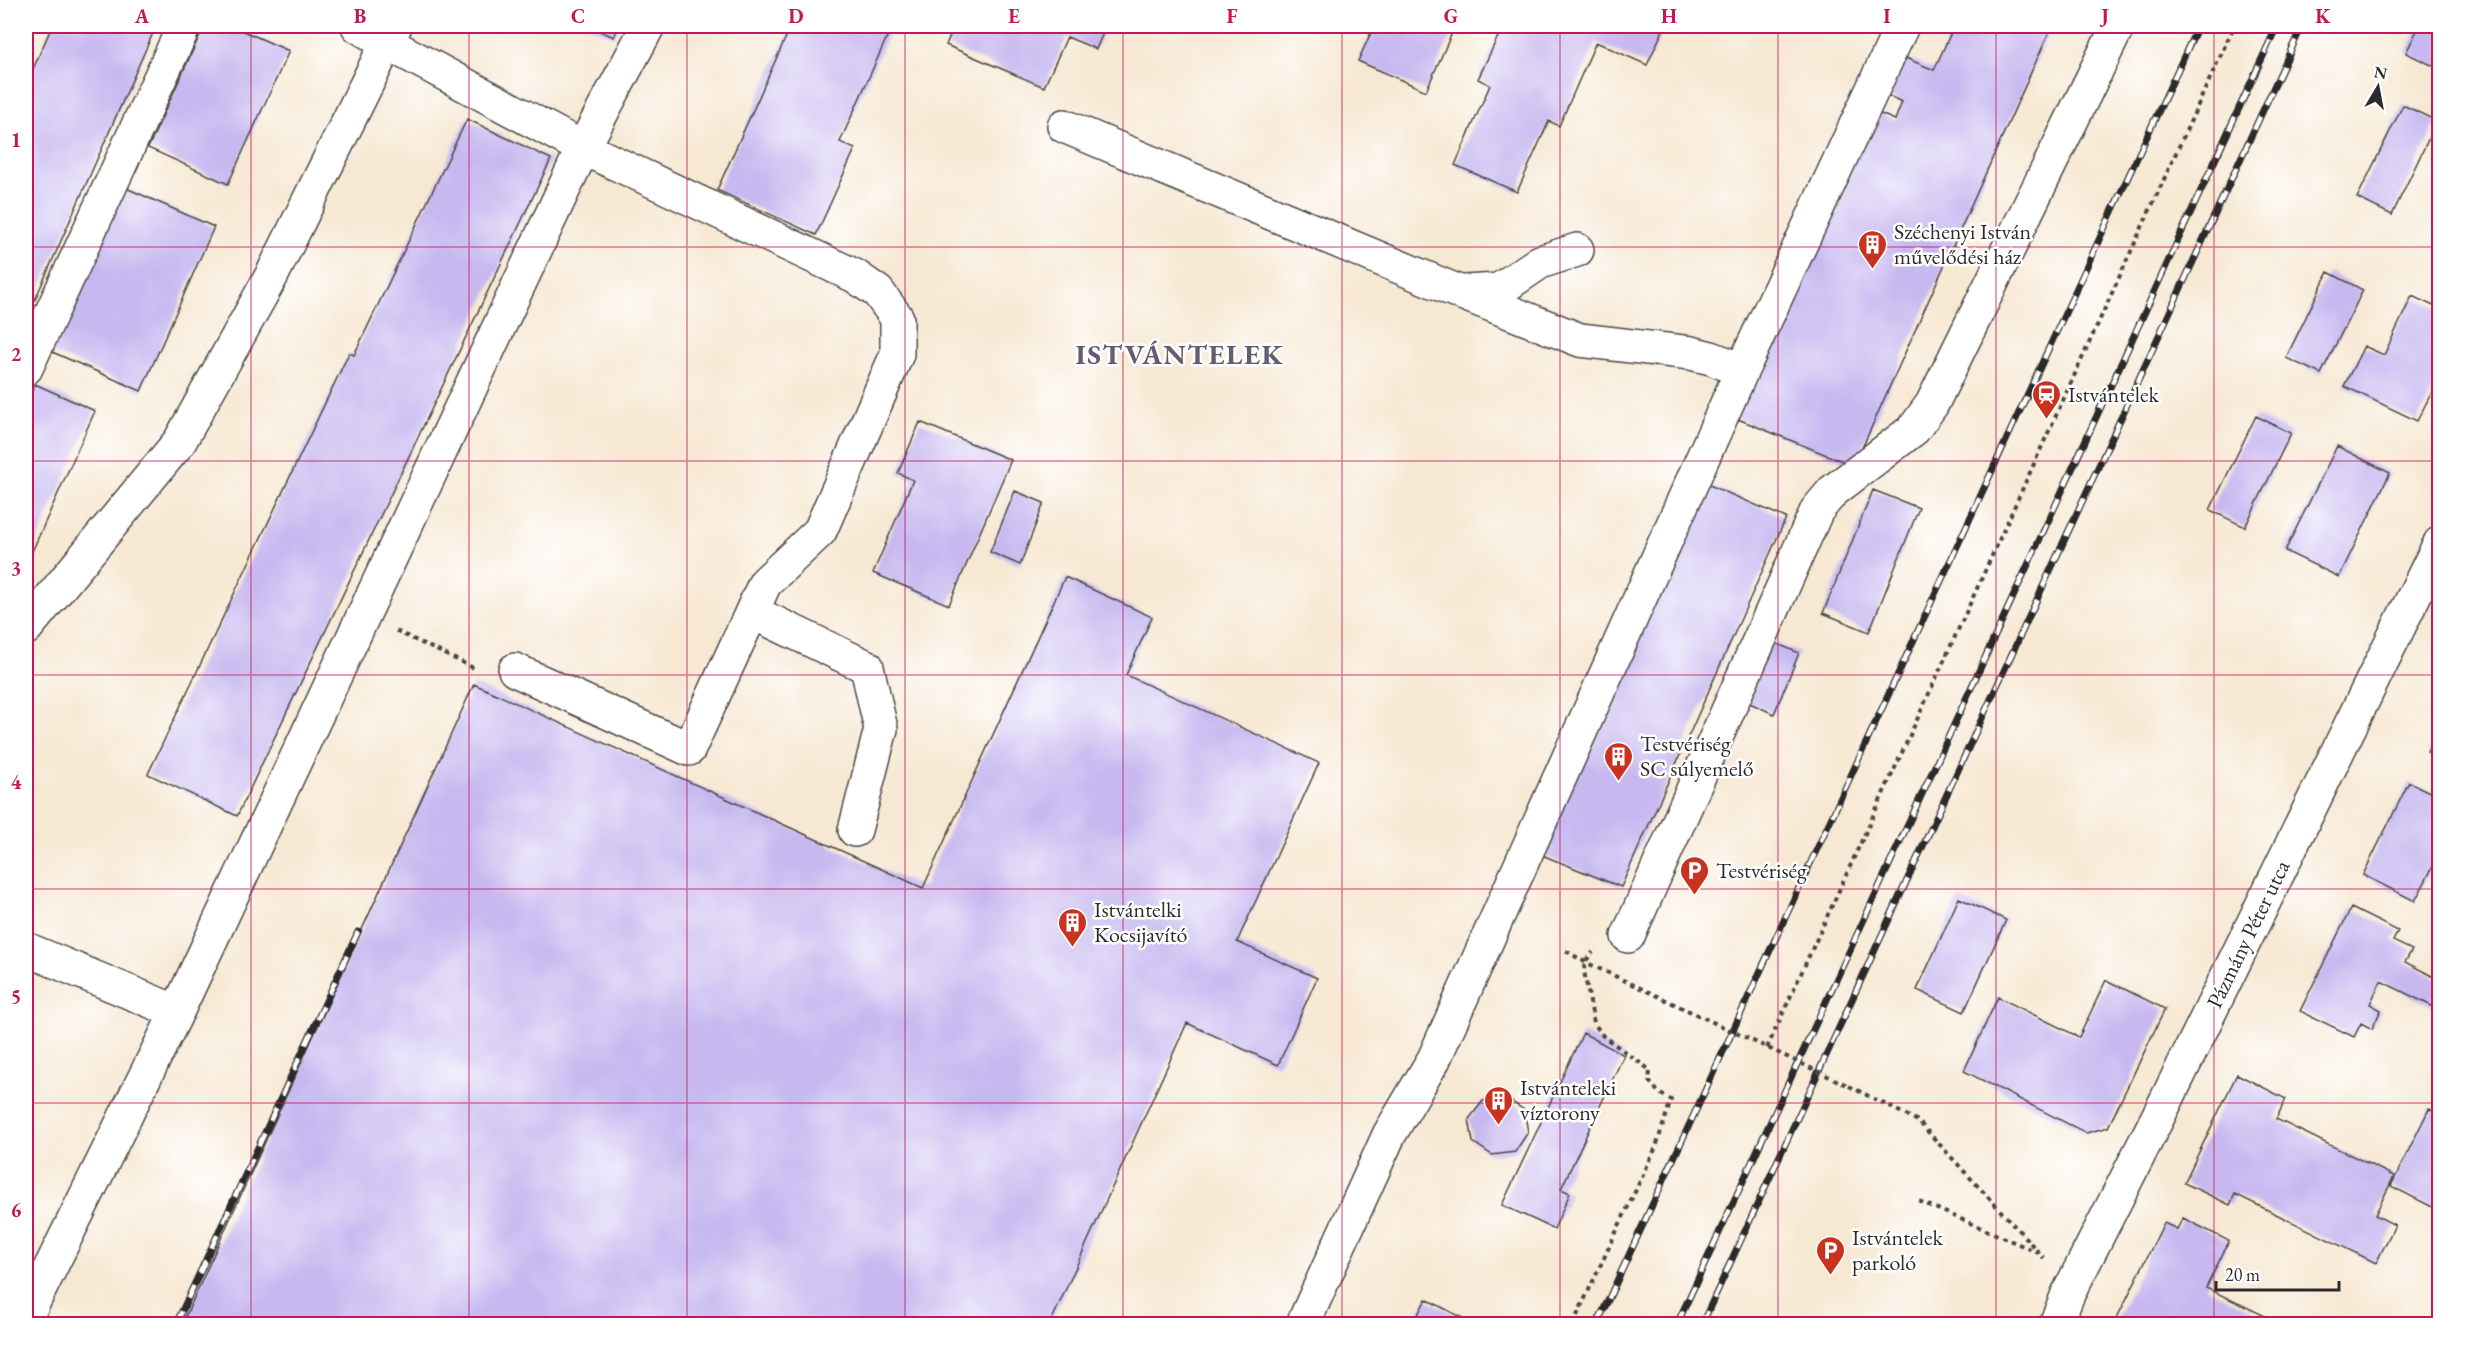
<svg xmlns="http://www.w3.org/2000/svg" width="2465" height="1350" viewBox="0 0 2465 1350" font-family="'EB Garamond',serif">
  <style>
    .building { fill: #c7b9f0 }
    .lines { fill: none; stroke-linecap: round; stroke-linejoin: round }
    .minor-casing { stroke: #4a4744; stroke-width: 36 }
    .path { stroke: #4a4744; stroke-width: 4; stroke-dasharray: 4.5 4.5; stroke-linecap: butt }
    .minor { stroke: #fff; stroke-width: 33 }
    .rail-casing { stroke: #2b2b2b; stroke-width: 7 }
    .rail { stroke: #fff; stroke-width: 4.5; stroke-dasharray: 14; stroke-linecap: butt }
    .path-bridge { stroke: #4a4744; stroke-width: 4; stroke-dasharray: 4.5 4.5; stroke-linecap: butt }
    .grid { fill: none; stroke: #c2185b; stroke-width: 1.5; stroke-opacity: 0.55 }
    .labels { text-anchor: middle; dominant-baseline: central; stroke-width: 5; stroke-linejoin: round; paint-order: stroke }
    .poi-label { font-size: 22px; fill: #2b2b2b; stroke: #fff; text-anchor: start }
    .street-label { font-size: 22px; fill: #2b2b2b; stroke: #fff }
    .district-label { font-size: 28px; font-weight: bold; letter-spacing: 1.5px; fill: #625d70; stroke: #fff }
    .neatline { fill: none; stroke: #c2185b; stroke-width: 2 }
    .grid-label { font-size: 20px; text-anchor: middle; font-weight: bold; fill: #c2185b }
  </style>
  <rect width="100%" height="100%" fill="#fff"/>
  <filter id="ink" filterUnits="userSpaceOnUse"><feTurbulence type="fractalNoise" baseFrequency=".0167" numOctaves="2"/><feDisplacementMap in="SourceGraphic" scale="12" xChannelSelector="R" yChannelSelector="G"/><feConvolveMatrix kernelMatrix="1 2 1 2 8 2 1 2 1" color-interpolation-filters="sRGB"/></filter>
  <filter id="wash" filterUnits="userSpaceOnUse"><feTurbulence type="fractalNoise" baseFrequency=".008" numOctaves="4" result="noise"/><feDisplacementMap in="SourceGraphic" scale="24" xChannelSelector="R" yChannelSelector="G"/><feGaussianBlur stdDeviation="1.35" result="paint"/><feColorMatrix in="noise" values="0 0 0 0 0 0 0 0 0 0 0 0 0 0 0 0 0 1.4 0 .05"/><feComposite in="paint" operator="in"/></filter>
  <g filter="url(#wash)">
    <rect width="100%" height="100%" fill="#f7e8d3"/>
    <g id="blocks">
      <!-- building -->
      <path class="building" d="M52 26H156L26 320V85Z
        M204 26H232L289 51 228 184 148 148Z
        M588 26H619L614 37Z
        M791 26H892L840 142 855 149 816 235 717 190Z
        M954 26H1106L1096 49 1067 37 1044 87 946 45Z
        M1374 26H1455L1426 91 1358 61Z
        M1503 26H1665L1647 65 1596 42 1559 126 1549 121 1517 192 1455 165 1490 85 1478 79Z
        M1954 26H2052L1854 466 1733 417 1876 112 1895 120 1902 102 1884 94 1901 56 1934 70Z
        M2419 26H2440V69L2406 53Z
        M2403 105 2437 121 2392 215 2357 198Z
        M467 119 551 159 237 816 148 774 349 353 354 355Z
        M124 187 214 227 141 391 50 351Z
        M2328 272 2363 290 2321 374 2286 358Z
        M2412 296 2440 309V376L2417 421 2344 386 2364 346 2384 355Z
        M35 384 95 411 26 565V405Z
        M2256 416 2291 433 2245 527 2210 510Z
        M920 422 1011 460 949 605 873 573 913 480 898 473Z
        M2337 446 2390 473 2339 577 2285 551Z
        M1700 481 1786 518 1621 887 1537 853Z
        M1873 490 1919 508 1869 632 1823 613Z
        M1015 491 1044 503 1020 565 990 552Z
        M1065 577 1152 617 1126 675 1319 763 1237 942 1317 978 1278 1065 1187 1023 1050 1324H182L474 684 923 888Z
        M1768 640 1799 653 1774 714 1743 700Z
        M2440 727V758L2427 752Z
        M2409 782 2440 797V853L2415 901 2363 875Z
        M1959 898 2006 920 1964 1012 1917 990Z
        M2351 908 2398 931 2393 941 2412 950 2405 962 2440 980V1010L2381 981 2370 1004 2381 1010 2372 1029 2361 1023 2354 1037 2300 1011Z
        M2106 980 2165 1009 2108 1127 2086 1133 1964 1071 1998 997 2079 1037Z
        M1583 1033 1624 1055 1561 1189 1570 1193 1554 1229 1502 1205Z
        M2237 1074 2286 1099 2276 1119 2394 1176 2375 1215 2395 1225 2376 1263 2235 1194 2230 1205 2184 1183Z
        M1505 1097 1524 1110 1528 1132 1515 1152 1492 1155 1473 1142 1469 1119 1483 1101Z
        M2429 1109 2440 1114V1202L2436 1209 2391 1186Z
        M2183 1218 2229 1241 2206 1288 2282 1324H2204L2198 1322 2197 1324H2114L2164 1223 2177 1229Z
        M1426 1299 1474 1324H1413Z"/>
    </g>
  </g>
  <g filter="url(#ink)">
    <use href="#blocks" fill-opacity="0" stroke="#4a4744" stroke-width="1.5"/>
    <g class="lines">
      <defs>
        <path id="minor" d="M358 26 387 43 395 26
          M1064 126 1459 292 1580 340 1691 353 1711 358 1742 370
          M1464 292 1499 290 1540 262 1577 250
          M26 368 184 26
          M752 612 867 667 881 729 855 830
          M26 628 180 441 272 275 387 43 583 148 177 1012 26 949
          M515 670 689 749 765 583 820 531 897 354V318L878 292 855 276 583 148 648 26
          M1628 936 1817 510 1833 491 1914 429 1932 404 2118 26
          M26 1317 177 1012
          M1303 1324 1389 1135 1434 1059 1742 370 1902 26
          M2056 1324 2068 1294 2166 1101 2440 543"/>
      </defs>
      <!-- minor casing -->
      <use href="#minor" class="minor-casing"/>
      <!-- path -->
      <path class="path" d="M396 631 476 669
        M1566 951 1585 962 1687 1010
        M1767 1048 2234 26
        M1849 1086 1918 1121 2044 1258
        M1919 1201 2039 1253
        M1573 1324 1656 1147 1671 1100 1659 1093 1649 1081 1650 1070 1603 1036 1594 1023 1584 971 1585 962 1593 952"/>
      <!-- minor -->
      <use href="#minor" class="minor"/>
      <defs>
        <path id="rail" d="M176 1324 358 932
          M1597 1324 2198 26
          M1677 1324 2277 26
          M1702 1324 2302 26"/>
      </defs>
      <!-- rail casing -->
      <use href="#rail" class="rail-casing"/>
      <!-- rail -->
      <use href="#rail" class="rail"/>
      <!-- path-bridge -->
      <path class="path-bridge" d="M1687 1010 1849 1086"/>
    </g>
  </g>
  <!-- grid -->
  <path class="grid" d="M251 26V1324M469 26V1324M687 26V1324M905 26V1324M1123 26V1324M1342 26V1324M1560 26V1324M1778 26V1324M1996 26V1324M2214 26V1324M26 247H2440M26 461H2440M26 675H2440M26 889H2440M26 1103H2440"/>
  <!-- icons -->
  <defs>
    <symbol id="building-pin" viewBox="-11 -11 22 30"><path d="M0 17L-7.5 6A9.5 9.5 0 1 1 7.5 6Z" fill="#c8321e" stroke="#fff"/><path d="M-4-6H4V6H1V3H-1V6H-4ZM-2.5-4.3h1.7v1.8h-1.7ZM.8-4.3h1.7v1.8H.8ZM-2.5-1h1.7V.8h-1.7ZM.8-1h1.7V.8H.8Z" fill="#fff"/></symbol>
    <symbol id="station-pin" viewBox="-11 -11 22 30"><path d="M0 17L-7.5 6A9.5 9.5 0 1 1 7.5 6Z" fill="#c8321e" stroke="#fff"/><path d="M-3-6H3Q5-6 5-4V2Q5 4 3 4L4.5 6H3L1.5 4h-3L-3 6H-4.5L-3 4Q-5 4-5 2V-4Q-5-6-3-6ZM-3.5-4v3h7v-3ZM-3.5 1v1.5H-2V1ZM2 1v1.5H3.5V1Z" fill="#fff"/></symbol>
    <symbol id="parking-pin" viewBox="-11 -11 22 30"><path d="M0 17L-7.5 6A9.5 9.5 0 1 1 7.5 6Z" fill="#c8321e" stroke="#fff"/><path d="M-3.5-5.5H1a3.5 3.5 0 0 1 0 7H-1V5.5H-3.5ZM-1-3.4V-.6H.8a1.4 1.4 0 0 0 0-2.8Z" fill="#fff"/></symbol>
  </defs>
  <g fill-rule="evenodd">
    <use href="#building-pin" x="1856" y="228" width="33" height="45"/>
    <use href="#station-pin" x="2030" y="378" width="33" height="45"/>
    <use href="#building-pin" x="1602" y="740" width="33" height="45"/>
    <use href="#parking-pin" x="1678" y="854" width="33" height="45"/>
    <use href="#building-pin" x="1056" y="906" width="33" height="45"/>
    <use href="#building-pin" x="1482" y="1084" width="33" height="45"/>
    <use href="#parking-pin" x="1814" y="1234" width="33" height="45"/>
  </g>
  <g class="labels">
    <!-- poi labels -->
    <g class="poi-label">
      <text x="1894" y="231">Széchenyi István<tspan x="1894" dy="25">művelődési ház</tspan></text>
      <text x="2068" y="394">Istvántelek</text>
      <text x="1640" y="743">Testvériség<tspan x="1640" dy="25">SC súlyemelő</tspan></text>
      <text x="1716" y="870">Testvériség</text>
      <text x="1094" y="909">Istvántelki<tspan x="1094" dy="25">Kocsijavító</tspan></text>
      <text x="1520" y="1087">Istvánteleki<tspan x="1520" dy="25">víztorony</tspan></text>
      <text x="1852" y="1237">Istvántelek<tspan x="1852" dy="25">parkoló</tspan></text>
    </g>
    <!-- street labels -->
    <g class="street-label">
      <text transform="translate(2248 934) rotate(-64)">Pázmány Péter utca</text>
    </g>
    <!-- district labels -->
    <g class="district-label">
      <text x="1180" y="354">ISTVÁNTELEK</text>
    </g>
  </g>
  <!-- margin -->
  <rect width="2465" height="1350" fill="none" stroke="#fff" stroke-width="66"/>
  <!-- north arrow -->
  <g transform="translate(2378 87) rotate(10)" stroke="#ffffff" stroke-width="4.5" paint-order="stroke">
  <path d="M0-4.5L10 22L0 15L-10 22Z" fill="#2b2b2b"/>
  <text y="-9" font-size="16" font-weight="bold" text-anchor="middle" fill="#2b2b2b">N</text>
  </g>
  <!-- scale -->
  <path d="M2216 1281v9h123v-9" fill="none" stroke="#2b2b2b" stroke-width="3"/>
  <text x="2225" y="1281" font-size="18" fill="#2b2b2b" stroke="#ffffff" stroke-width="4.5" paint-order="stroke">20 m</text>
  <rect x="33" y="33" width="2399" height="1284" class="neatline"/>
  <g class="grid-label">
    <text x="142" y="23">A</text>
    <text x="360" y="23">B</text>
    <text x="578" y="23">C</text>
    <text x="796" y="23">D</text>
    <text x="1014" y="23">E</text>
    <text x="1232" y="23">F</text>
    <text x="1451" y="23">G</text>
    <text x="1669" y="23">H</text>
    <text x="1887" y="23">I</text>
    <text x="2105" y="23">J</text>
    <text x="2323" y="23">K</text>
    <text x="16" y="147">1</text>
    <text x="16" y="361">2</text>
    <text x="16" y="575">3</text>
    <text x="16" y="789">4</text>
    <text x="16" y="1003">5</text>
    <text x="16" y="1217">6</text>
  </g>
</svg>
